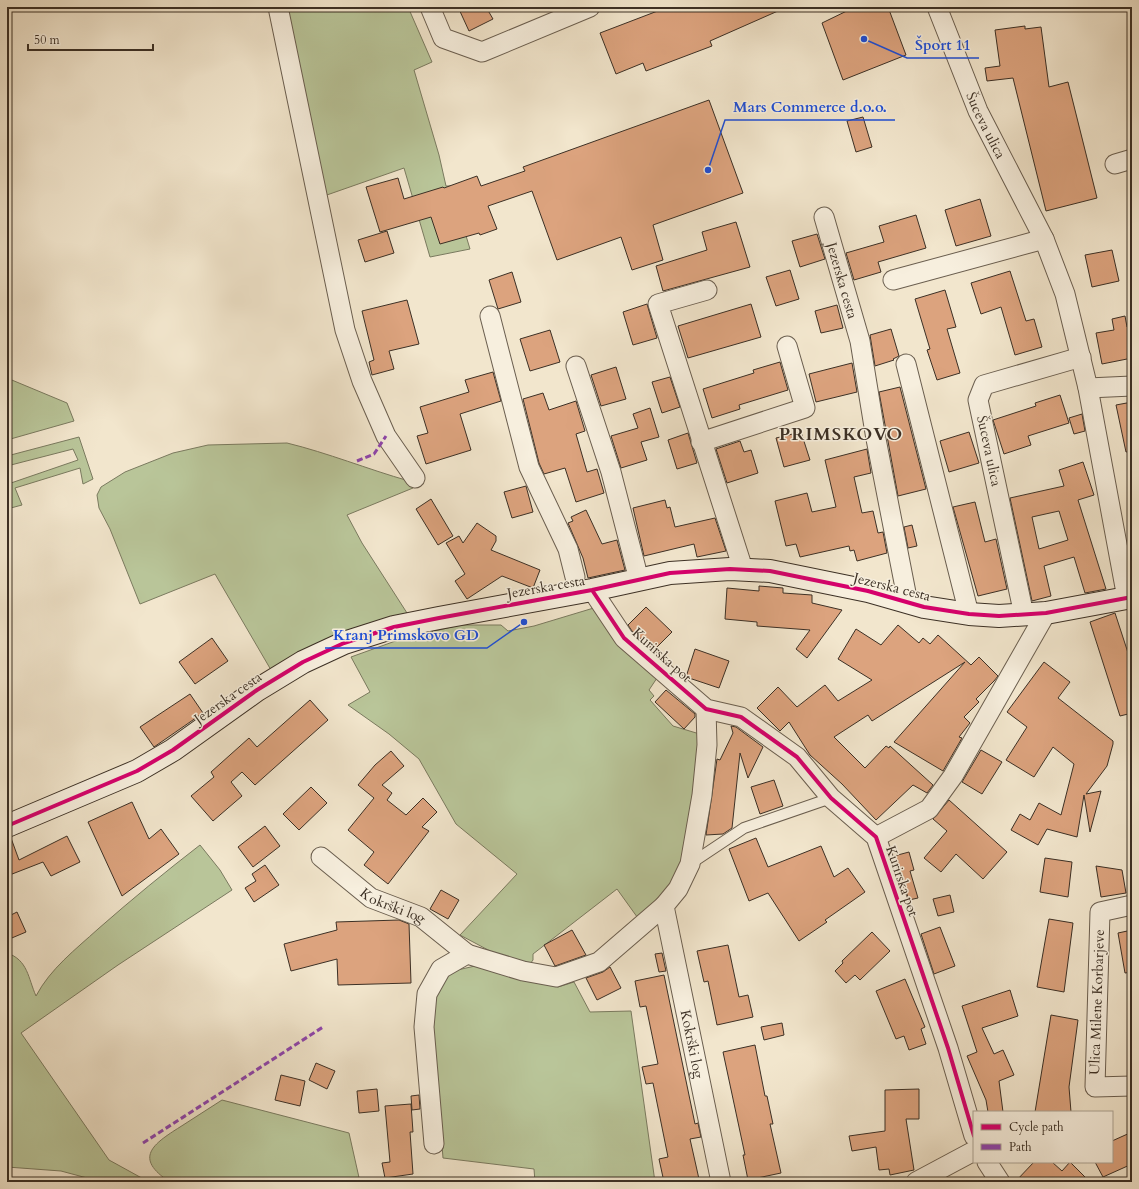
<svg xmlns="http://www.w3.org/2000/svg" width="1139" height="1189" viewBox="0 0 1139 1189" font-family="Cardo,serif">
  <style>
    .green { fill: #b9c599; stroke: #7a7a5f }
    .building { fill: #dca37e; stroke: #3c3025; fill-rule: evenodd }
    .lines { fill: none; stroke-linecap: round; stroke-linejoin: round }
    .lane-casing { stroke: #6a5e4f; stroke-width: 12 }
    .street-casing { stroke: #6a5e4f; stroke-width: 21 }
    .secondary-casing { stroke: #3c3025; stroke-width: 24 }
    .lane { stroke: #f7efde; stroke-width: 10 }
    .street { stroke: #f7efde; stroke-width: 19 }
    .secondary { stroke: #f7efde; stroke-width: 22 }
    .quiet { stroke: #8e44ad; stroke-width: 3; stroke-dasharray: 6 3; stroke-linecap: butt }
    .cycleway-casing { stroke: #f7efde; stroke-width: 6 }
    .cycleway { stroke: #d6006c; stroke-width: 4 }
    .labels { text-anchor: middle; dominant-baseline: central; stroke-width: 3; stroke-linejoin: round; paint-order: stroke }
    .street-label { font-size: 14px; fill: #3c3025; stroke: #f7efde }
    .district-label { font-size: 18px; font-weight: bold; letter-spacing: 1px; fill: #3c3025; stroke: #f7efde }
    .leader { fill: none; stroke: #1d4ed8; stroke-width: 1.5 }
    .callout-dot { fill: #1d4ed8; stroke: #f7efde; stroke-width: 1.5 }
    .callout-label { font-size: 15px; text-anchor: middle; font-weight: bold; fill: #1d4ed8; stroke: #f7efde; stroke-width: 3; stroke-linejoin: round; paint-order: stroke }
  </style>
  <rect width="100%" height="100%" fill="#f2e6cd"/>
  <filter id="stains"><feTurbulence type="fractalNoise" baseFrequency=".005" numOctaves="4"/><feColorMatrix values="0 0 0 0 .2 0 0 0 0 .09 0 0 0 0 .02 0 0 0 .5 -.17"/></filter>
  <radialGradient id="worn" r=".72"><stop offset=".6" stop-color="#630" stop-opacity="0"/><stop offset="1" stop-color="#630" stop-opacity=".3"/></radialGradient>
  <!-- green -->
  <path class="green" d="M282 7H408L432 62 414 70 439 155 446 186H451L470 249 430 257 404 168 324 196Z
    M7 378 67 403 74 421 7 440Z
    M79 437 93 479 83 484 80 468 15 488 22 505 7 509V473L11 483 78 460 73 449 7 466V456Z
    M287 443C328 453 367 469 409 481L413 488 347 515 362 543 407 613C355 626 316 639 271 670L215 574 140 604 110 529 99 508 97 495 101 487 125 472 173 453 208 445Z
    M597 607 657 678 649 690 654 696 650 700 673 726 703 735 681 874 640 921 617 889 533 954V960L527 968 505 959 460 935 517 874 456 824 419 759 389 734 348 705 370 692 351 657 401 639 460 625H501L508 631 534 626Z
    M200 845 220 870 232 890 118 965 21 1033 109 1160 149 1182H102L61 1171 7 1167V953C28 960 28 978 36 996 50 969 76 949 98 929 131 900 165 872 200 845Z
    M475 966 558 987 574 982 590 1012 631 1011 655 1182H535L534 1169 443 1158 431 1006 444 977 453 971Z
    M222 1100 349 1133 360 1182H170C133 1158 153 1144 180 1127 194 1118 208 1109 222 1100Z"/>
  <!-- building -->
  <path class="building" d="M458 7H486L493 19 469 31Z
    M668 7H787L710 41 712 46 646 71 643 63 616 74 600 33Z
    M855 7H888L906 55 843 80 822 23Z
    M1025 26V29L1041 27 1049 87 1068 82 1097 198 1046 211 1013 78 987 81 985 68 1000 66 995 30Z
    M709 100 743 193 653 225 663 260 632 270 621 237 557 260 532 191 488 206 497 229 480 235 479 233 440 244 431 217 380 232 366 187 398 178 404 199 443 187 444 188 477 176 481 186 525 171 523 167Z
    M863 117 872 147 856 152 847 121Z
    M980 199 991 236 956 246 945 210Z
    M916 215 926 248 878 262 881 272 854 280 846 253 884 242 879 226Z
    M736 222 750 267 663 291 656 266 707 250 702 232Z
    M387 231 394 253 365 262 358 240Z
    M817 234 825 259 800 267 792 241Z
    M1112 250 1119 281 1092 287 1085 255Z
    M790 270 799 299 776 306 766 277Z
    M1010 271 1026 321 1034 319 1042 347 1015 355 1001 307 981 314 971 283Z
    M512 272 521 302 498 309 489 280Z
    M945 290 956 327 947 329 960 373 937 380 927 350 930 349 915 299Z
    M407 300 419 344 389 351 394 369 372 375 369 362 374 360 362 311Z
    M647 304 657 338 633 345 623 312Z
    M751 304 761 337 688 358 678 326Z
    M837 305 843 328 821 333 815 311Z
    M1125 316 1127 327 1132 326V358L1102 364 1096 333 1114 330 1112 319Z
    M891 329 899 356 893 359 894 360 875 366 870 335Z
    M550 330 560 362 530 371 520 339Z
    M780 362 788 390 739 405 740 409 712 418 703 389 754 373 753 370Z
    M852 363 857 392 816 402 809 374Z
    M616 367 626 399 601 406 591 375Z
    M493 372 501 401 460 414 471 450 426 464 417 436 428 433 420 407 469 392 465 380Z
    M670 377 680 407 662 413 652 382Z
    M900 387 926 489 898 496 879 392Z
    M543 393 549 410 576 401 585 431 576 434 587 472 597 469 604 493 576 502 565 468 544 474 539 463 523 399Z
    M1060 395 1069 423 1028 436 1031 445 1004 454 993 420 1036 406 1035 403Z
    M1132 402V451L1126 452 1116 405Z
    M650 408 659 437 641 442 647 460 621 468 611 436 638 428 633 414Z
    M1082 414 1085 431 1074 434 1069 418Z
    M801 432 810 460 784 467 776 438Z
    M969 432 979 463 949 472 940 441Z
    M688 433 697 463 677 469 668 440Z
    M740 441 744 452 751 450 758 473 727 483 716 449Z
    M867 449 871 473 854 477 862 513 873 511 878 533 883 532 887 553 857 561 854 550 850 551 849 546 800 557 796 544 786 546 775 501 807 493 812 512 836 507 825 460Z
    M1083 462 1094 495 1078 500 1106 589 1085 593 1074 557 1044 566 1051 596 1032 601 1010 498 1064 486 1059 470ZM1059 511 1068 540 1039 549 1032 517Z
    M526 486 533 512 512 518 504 492Z
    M431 499 453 536 438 545 416 509Z
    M665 500 667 508 670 507 675 527 715 518 726 551 697 557 694 544 644 556 633 508Z
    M975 502 985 542 996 539 1007 589 978 596 953 507Z
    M586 510 602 544 617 540 625 570 588 578 583 558 568 523 573 521 571 517Z
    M477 523 496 536V541L491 550 540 570 533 588 502 576 467 599 455 581 465 574 446 543 459 536 463 543Z
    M912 525 917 546 908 548 904 527Z
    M759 586 783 588V593L812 595V603L842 610 807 658 796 649 810 630 757 626V622L725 619 727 588 759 591Z
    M646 607 672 632 654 650 632 631 628 625Z
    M1115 613 1132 665V713L1120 716 1090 622Z
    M898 625 919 643 923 638 930 644 938 635 971 665 979 657 998 676 994 681 976 699 979 702 964 717 970 723 959 737 962 738 943 771 894 742 965 662 872 721 868 715 834 737 865 768 886 746 889 748 890 746 933 785 927 793 913 785 876 820 842 784 810 755 789 722 780 731 757 708 778 687 797 707 825 685 838 701 872 680 838 659 856 629 881 645Z
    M212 638 228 661 195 684 179 662Z
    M695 649 729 661 719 688 686 677Z
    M1044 662 1070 682 1058 698 1113 741V744L1107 766 1086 794 1101 791 1090 832 1084 795 1077 837 1047 829 1038 845 1011 830 1020 814 1030 820 1039 803 1061 815 1074 764 1053 747 1034 777 1006 760 1027 727 1007 712Z
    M666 690 695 714V717L684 729 655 702Z
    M190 694 203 713 154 747 140 727Z
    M310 700 328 720 255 785 242 772 231 782 242 796 213 821 191 796 214 777 211 772 249 738 257 747Z
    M731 726 736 727 763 747 748 778 740 753 732 828 723 834 706 835 717 759 720 760 733 733Z
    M981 750 1002 762 982 794 962 782Z
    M391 751 404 766 382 785 392 793 387 800 406 815 423 798 437 812 422 827 429 831 388 884 364 865 374 852 348 830 374 798 358 785 375 765Z
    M774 780 783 806 760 814 751 787Z
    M311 787 327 803 299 830 283 814Z
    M949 800 1007 852 983 879 956 854 941 872 924 858 947 831 933 819Z
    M132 802 149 839 161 829 179 854 122 896 88 822Z
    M265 826 280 846 253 867 238 847Z
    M67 836 80 862 51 876 43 862 7 876V838H11L19 860Z
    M756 838 768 867 821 846 834 877 848 868 865 892 825 920 827 922 799 941 768 893 749 901 729 849Z
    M909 852 914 870 910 871 918 898 909 900 894 856Z
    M1045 858 1072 862 1068 897 1040 892Z
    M265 865 279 885 254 902 245 888 256 881 252 874Z
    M1096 866 1122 870 1126 893 1101 897Z
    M441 890 459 900 448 919 430 909Z
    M950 895 954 912 938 916 933 899Z
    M17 912 26 932 7 940V917Z
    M1049 919 1073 923 1064 992 1037 987Z
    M399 920 409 924 411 983 338 985 337 959 291 971 284 944 337 930 336 922Z
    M940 927 955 966 934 974 921 934Z
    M572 930 586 955 555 966 544 945Z
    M1132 930V972L1125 973 1118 933Z
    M872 932 890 951 860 980 855 975 846 983 835 971 843 963 842 961Z
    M728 945 739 997 748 995 753 1017 717 1025 708 981 704 982 697 951Z
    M662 953 666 971 659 972 655 954Z
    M610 967 621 988 597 1000 586 978 603 972Z
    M664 975 695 1124 698 1123 701 1137 690 1139 699 1179 687 1182H664L659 1159 668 1157 653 1083 646 1084 642 1067 658 1064 646 1006 640 1007 635 981Z
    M905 979 925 1027 921 1029 926 1044 909 1050 904 1036 896 1039 876 991Z
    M1010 990 1018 1016 982 1028 994 1054 1003 1050 1014 1075 999 1081 1003 1112H988L986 1100 967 1056 977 1052 962 1006Z
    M1051 1015 1078 1020 1069 1087 1071 1112H1035Z
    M782 1023 784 1035 764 1040 761 1027Z
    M755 1045 765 1096H767L773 1124H770L781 1173 748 1180 743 1155H745L723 1052Z
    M316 1063 335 1071 327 1089 309 1080Z
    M281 1075 305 1081 300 1106 275 1100Z
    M377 1089 379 1111 359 1113 357 1091Z
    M919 1089V1119H906L914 1170 890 1175 889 1169 879 1170 876 1147 852 1151 849 1136 885 1131V1090Z
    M419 1095 420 1109 412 1110 411 1096Z
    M411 1104 413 1132H410L413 1174 385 1178 382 1163 390 1162 385 1106Z
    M1132 1132V1164L1103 1177 1095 1162H1112V1141Z
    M1034 1162H1052L1062 1171 1070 1162 1090 1182H1015Z"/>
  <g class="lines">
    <defs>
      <path id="lane" d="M690 864 744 828 831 798"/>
      <g id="street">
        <path d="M278 7 345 330 362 381 386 436 415 478"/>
        <path d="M430 7 443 38 482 52 590 7"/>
        <path id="s1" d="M937 7 978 111 1044 239 1065 294 1088 388 1127 598"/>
        <path d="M1115 164 1132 159"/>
        <path id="s2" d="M824 217 860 341 876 439 908 603"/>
        <path d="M893 280 1044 239"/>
        <path d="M707 290 658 304 743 569"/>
        <path d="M490 316 529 467 568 549 575 577"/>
        <path d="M906 364 969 614"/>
        <path d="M576 366 611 472 639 580"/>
        <path d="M1088 388 1132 386"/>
        <path d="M701 442 805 408 787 346"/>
        <path d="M592 590 624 638 706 709 741 717 797 757 831 798 876 837 948 1048 974 1136"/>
        <path d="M1024 615 978 400 984 385 1081 357"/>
        <path id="s3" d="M706 709 707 745 702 795 690 864 678 889 664 906 721 1182"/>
        <path d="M876 837 929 809 953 776 1046 613"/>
        <path id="s4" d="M321 857 371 898 421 917 467 954"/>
        <path d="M1132 905 1100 912 1095 1087 1132 1086"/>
        <path d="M434 1144 424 1027 427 994 441 969 467 954 523 971 556 977 599 962 664 906"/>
        <path d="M987 1162 1000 1182"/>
        <path d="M916 1182 974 1151"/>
      </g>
      <path id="secondary" d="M7 826 137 771 173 750 257 690 303 662 344 643 394 627 439 618 592 590 670 573 730 569 770 571 868 591 924 607 969 614 999 616 1046 613 1132 597"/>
    </defs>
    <!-- lane casing -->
    <use href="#lane" class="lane-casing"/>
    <!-- street casing -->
    <use href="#street" class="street-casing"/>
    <!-- secondary casing -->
    <use href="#secondary" class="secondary-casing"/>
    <!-- lane -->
    <use href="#lane" class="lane"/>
    <!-- street -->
    <use href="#street" class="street"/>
    <!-- secondary -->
    <use href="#secondary" class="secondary"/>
    <!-- quiet -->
    <path class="quiet" d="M357 461 374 454 386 436
      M143 1143 323 1027"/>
    <defs>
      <path id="cycleway" d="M592 590 624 638 706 709 741 717 797 757 831 798 876 837 948 1048 974 1136
        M7 826 137 771 173 750 257 690 303 662 344 643 394 627 439 618 592 590 670 573 730 569 770 571 868 591 924 607 969 614 999 616 1046 613 1132 597"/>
    </defs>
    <!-- cycleway casing -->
    <use href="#cycleway" class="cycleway-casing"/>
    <!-- cycleway -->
    <use href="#cycleway" class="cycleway"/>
  </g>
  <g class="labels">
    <!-- street labels -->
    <g class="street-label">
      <text stroke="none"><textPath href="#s1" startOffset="128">Šuceva ulica</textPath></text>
      <text stroke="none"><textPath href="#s2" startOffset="66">Jezerska cesta</textPath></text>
      <text transform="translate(989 451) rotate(78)">Šuceva ulica</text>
      <text transform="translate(546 587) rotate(-10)">Jezerska cesta</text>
      <text transform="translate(892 587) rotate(14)">Jezerska cesta</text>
      <text transform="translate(662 655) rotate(42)">Kurirska pot</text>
      <text transform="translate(228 698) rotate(-35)">Jezerska cesta</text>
      <text transform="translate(902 881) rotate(71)">Kurirska pot</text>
      <text stroke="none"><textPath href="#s4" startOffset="88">Kokrški log</textPath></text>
      <text transform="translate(1097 1002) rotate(-88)">Ulica Milene Korbarjeve</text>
      <text stroke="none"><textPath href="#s3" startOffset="347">Kokrški log</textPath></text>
    </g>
    <!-- district labels -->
    <g class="district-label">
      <text x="841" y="434">PRIMSKOVO</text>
    </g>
  </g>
  <!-- callouts -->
  <path class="leader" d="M864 39L907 58H979M708 170L725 120H895M524 622L487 648H325"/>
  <g class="callout-dot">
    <circle cx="864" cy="39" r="4"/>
    <circle cx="708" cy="170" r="4"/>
    <circle cx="524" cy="622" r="4"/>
  </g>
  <g class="callout-label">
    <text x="943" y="50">Šport 11</text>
    <text x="810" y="112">Mars Commerce d.o.o.</text>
    <text x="406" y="640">Kranj Primskovo GD</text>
  </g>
  <!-- margin -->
  <rect width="1139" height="1189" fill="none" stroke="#f2e6cd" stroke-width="24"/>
  <rect x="8" y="8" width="1123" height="1173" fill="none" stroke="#3c3025" stroke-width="2"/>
  <rect x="12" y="12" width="1115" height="1165" fill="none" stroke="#3c3025"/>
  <!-- legend -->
  <rect x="973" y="1111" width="140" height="52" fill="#f7efde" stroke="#aca394"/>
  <rect x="981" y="1124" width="20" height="6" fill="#d6006c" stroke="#aca394"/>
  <text x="1009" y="1131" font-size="12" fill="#3c3025">Cycle path</text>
  <rect x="981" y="1144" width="20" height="6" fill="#8e44ad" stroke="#aca394"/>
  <text x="1009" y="1151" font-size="12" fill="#3c3025">Path</text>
  <!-- scale -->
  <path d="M28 44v6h125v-6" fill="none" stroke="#3c3025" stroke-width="2"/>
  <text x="34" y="44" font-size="12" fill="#3c3025" stroke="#f7efde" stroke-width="3" paint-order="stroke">50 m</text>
  <rect width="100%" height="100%" filter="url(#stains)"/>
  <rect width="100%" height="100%" fill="url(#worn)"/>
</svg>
